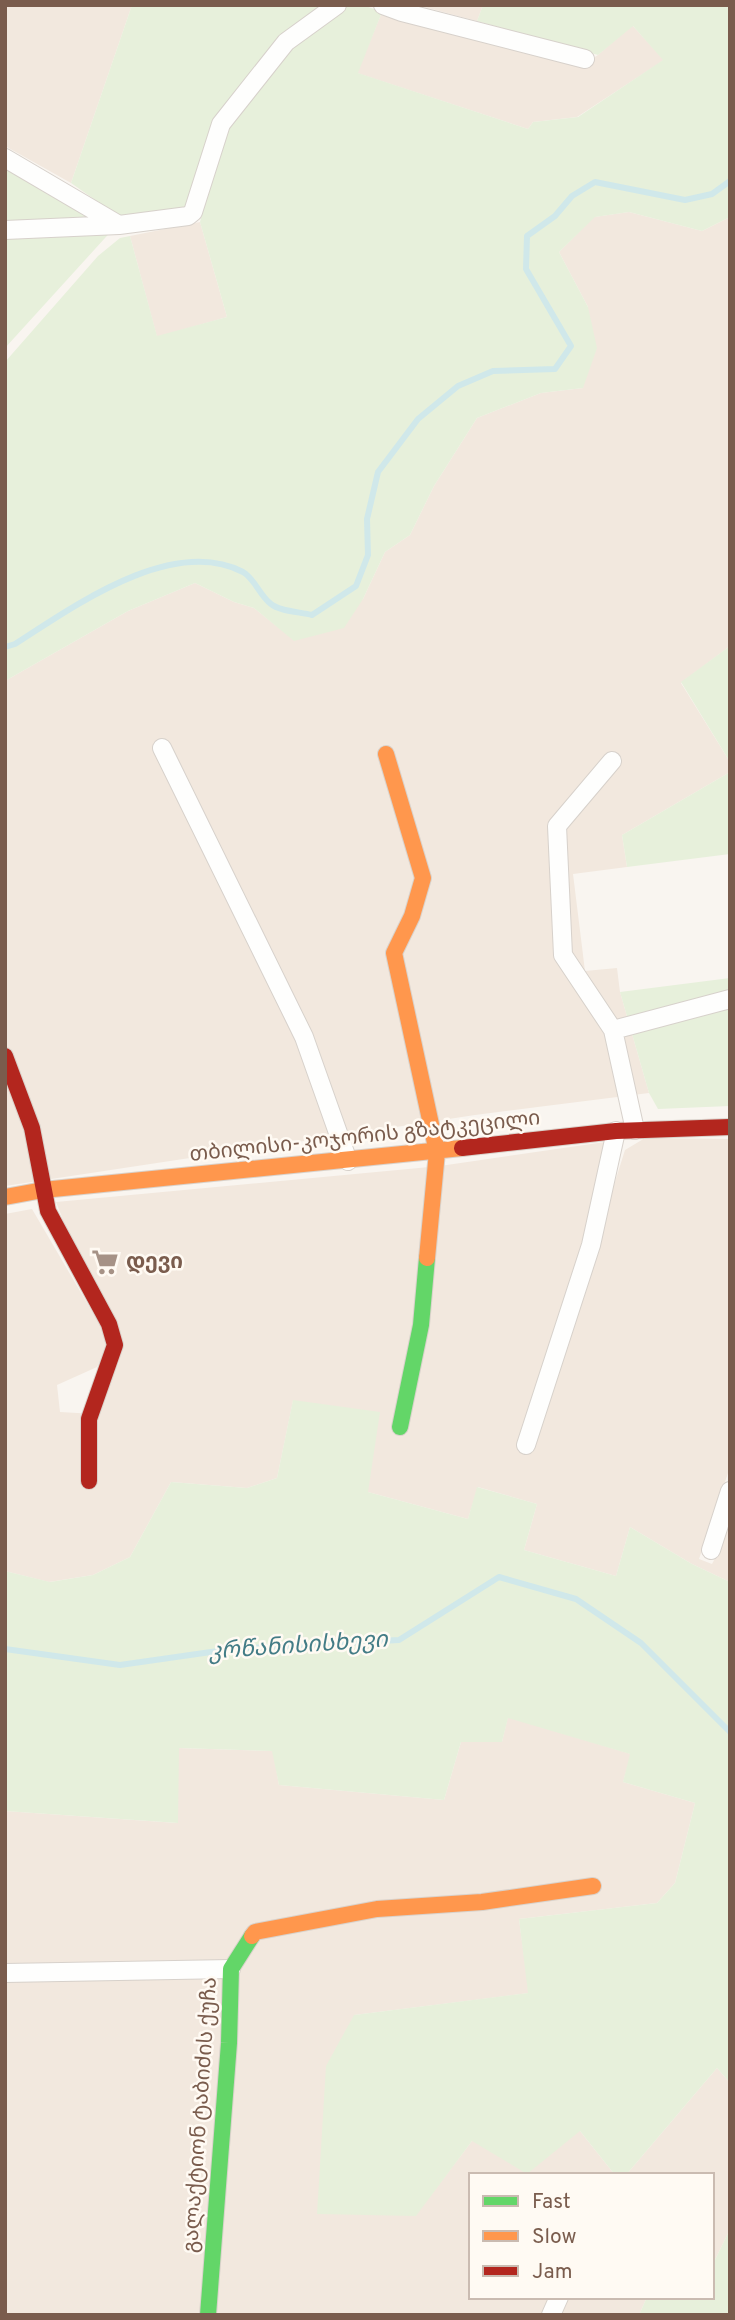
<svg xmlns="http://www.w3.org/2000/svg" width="735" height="2320" viewBox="0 0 735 2320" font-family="Overpass,'Noto Sans Georgian',sans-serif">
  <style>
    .residential { fill: #f2e8de }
    .green { fill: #e7f0db }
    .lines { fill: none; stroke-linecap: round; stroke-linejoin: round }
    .stream { stroke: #d0e8ea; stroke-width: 6 }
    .street-casing { stroke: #d7d1cb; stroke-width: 20 }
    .fast-casing { stroke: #d9d2cb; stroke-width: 18 }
    .slow-casing { stroke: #d9d2cb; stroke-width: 18 }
    .jam-casing { stroke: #d9d2cb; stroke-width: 18 }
    .street { stroke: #fefefd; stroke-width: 18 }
    .fast { stroke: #63d668; stroke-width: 16 }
    .slow { stroke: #ff974d; stroke-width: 16 }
    .jam { stroke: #b3261e; stroke-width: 16 }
    .labels { text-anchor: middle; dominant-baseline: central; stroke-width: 5; stroke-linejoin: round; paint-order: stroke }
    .street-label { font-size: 21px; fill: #7a5c4d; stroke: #fffaf3 }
    .poi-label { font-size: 21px; font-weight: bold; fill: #7a5c4d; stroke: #fffaf3; text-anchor: start }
    .water-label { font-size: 23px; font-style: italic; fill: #437c86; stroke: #fffaf3 }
  </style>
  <rect width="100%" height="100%" fill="#f9f5f0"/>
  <!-- residential -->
  <path class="residential" d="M5 5H132L71 183 5 146Z
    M417 5H483L477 21Z
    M382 12 582 65 598 55 632 25 664 60 577 117 533 122 528 129 357 73Z
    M629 212 702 231 730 217V646L681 683 730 762V772L622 835 627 867 573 874 585 971 617 968 620 992 649 1093 475 1115 5 1186V681L128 611 195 583 234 602 254 608 294 640 363 599 385 552 410 535 434 486 477 418 541 393 583 388 588 307 559 252 594 217Z
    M200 222 227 317 157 337 130 236Z
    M645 1138 730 1139V1467L699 1559 712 1564 723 1543 730 1520V1582L692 1564 630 1527 616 1576 524 1550 537 1504 478 1487 468 1519 368 1492 293 1401 277 1478 247 1488 171 1482 130 1557 93 1575 49 1582 5 1571V1214L32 1209 104 1332 108 1347 97 1367 57 1385 60 1412 95 1414 119 1362 56 1202 440 1166 605 1142 595 1245 625 1150Z
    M508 1717 631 1754 623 1782 695 1803 675 1883 657 1903 519 1919 529 1993 354 2015 415 2216 472 2141 580 2131 615 2175H471V2297H647L639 2315H5V1811L177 1823 178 1748 273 1751 279 1785 444 1800 461 1742H502Z
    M717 2068 730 2083V2229L712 2266V2175H626Z"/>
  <!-- green -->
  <path class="green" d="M132 5H327L216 121 185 210 121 218 71 183Z
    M345 5H363L382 12 358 73 528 129 533 122 578 117 663 60 633 26 598 55 477 21 483 5H730V217L702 231 629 212 595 217 559 252 588 307 597 348 583 388 541 393 477 418 434 486 410 535 385 552 363 599 344 628 294 641 254 608 234 602 195 583 128 611 5 681V362L98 256 120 238 130 236 157 336 227 317 200 222 227 128 289 47Z
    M5 161 115 227 5 348Z
    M730 646V762L681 682Z
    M730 772V854L627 867 622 835Z
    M730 978V1106L658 1109 649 1093 620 992Z
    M293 1400 380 1412 368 1492 468 1519 477 1487 537 1504 524 1550 616 1576 630 1527 692 1564 730 1582V2083L717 2068 626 2175H615L580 2131 527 2174 472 2141 416 2216 317 2214 326 2066 354 2015 528 1993 519 1919 657 1903 675 1883 695 1803 623 1782 630 1754 508 1718 502 1742H461L444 1800 279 1785 272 1751 179 1748 178 1823 5 1811V1571L50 1582 93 1575 130 1557 171 1482 247 1488 277 1478Z
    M730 2229V2315H639L647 2297H712V2266Z"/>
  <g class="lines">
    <!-- stream -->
    <path class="stream" d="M5 647 15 644C73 607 172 535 243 572 255 579 260 596 271 604 279 611 300 612 312 615L356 586 368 555 367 519 378 472 418 419 458 386 493 371 555 369 571 346 526 269 527 236 555 216 572 196 595 182 685 200 712 194 730 181
      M5 1649 120 1665 232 1649 399 1640 499 1577 576 1599 641 1643 730 1732"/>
    <defs>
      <path id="street" d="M383 5 402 12 407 5
        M402 12 585 59
        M5 158 119 225
        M5 230 119 225 188 216 193 212 221 124 286 42 337 5
        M162 748 304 1037 348 1161
        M612 761 557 826 563 955 613 1030 635 1130
        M613 1030 730 999
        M526 1445 591 1245 616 1131
        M711 1550 730 1491
        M5 1973 231 1969
        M551 2315 559 2297"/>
      <path id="fast" d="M400 1427 421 1325 427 1258
        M208 2315 229 2043 231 1969 252 1936"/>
      <path id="slow" d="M386 754 423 878 412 916 394 953 437 1152 427 1258
        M5 1197 43 1190 462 1148
        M252 1936 255 1932 377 1909 482 1902 593 1886"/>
      <path id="jam" d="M5 1056 32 1128 48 1211 109 1324 115 1345 89 1419V1481
        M462 1148 616 1131 730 1127"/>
    </defs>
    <!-- street casing -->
    <use href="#street" class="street-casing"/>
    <!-- fast casing -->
    <use href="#fast" class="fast-casing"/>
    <!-- slow casing -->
    <use href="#slow" class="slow-casing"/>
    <!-- jam casing -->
    <use href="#jam" class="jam-casing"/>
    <!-- street -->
    <use href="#street" class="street"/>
    <!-- fast -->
    <use href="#fast" class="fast"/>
    <!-- slow -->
    <use href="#slow" class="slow"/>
    <!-- jam -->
    <use href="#jam" class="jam"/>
  </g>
  <!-- icons -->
  <defs>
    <symbol id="supermarket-bare" viewBox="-9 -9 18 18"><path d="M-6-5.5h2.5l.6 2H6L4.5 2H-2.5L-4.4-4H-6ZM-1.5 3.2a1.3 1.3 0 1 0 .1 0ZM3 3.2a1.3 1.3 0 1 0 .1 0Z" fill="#a69286" stroke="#fffaf3" stroke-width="2.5" paint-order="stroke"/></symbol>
  </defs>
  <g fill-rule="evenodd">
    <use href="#supermarket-bare" x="86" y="1243" width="38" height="38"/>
  </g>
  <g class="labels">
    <!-- street labels -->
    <g class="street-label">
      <text transform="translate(365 1137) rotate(-6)">თბილისი-კოჯორის გზატკეცილი</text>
      <text transform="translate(201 2115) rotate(-86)">გალაქტიონ ტაბიძის ქუჩა</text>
    </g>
    <!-- poi labels -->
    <g class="poi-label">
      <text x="126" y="1262">დევი</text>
    </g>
    <!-- water labels -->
    <g class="water-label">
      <text transform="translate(298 1647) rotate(-4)">კრწანისისხევი</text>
    </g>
  </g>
  <!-- border -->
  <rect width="735" height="2320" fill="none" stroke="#7a5c4d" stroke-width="14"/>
  <!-- legend -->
  <rect x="469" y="2173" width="245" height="126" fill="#fffaf3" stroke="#cabbb1" stroke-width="2"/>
  <rect x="483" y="2196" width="35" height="10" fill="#63d668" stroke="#cabbb1" stroke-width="2"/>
  <text x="532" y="2208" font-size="21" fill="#7a5c4d">Fast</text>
  <rect x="483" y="2231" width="35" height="10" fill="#ff974d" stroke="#cabbb1" stroke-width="2"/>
  <text x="532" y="2243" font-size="21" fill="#7a5c4d">Slow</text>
  <rect x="483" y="2266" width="35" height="10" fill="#b3261e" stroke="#cabbb1" stroke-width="2"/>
  <text x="532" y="2278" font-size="21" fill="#7a5c4d">Jam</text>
</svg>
